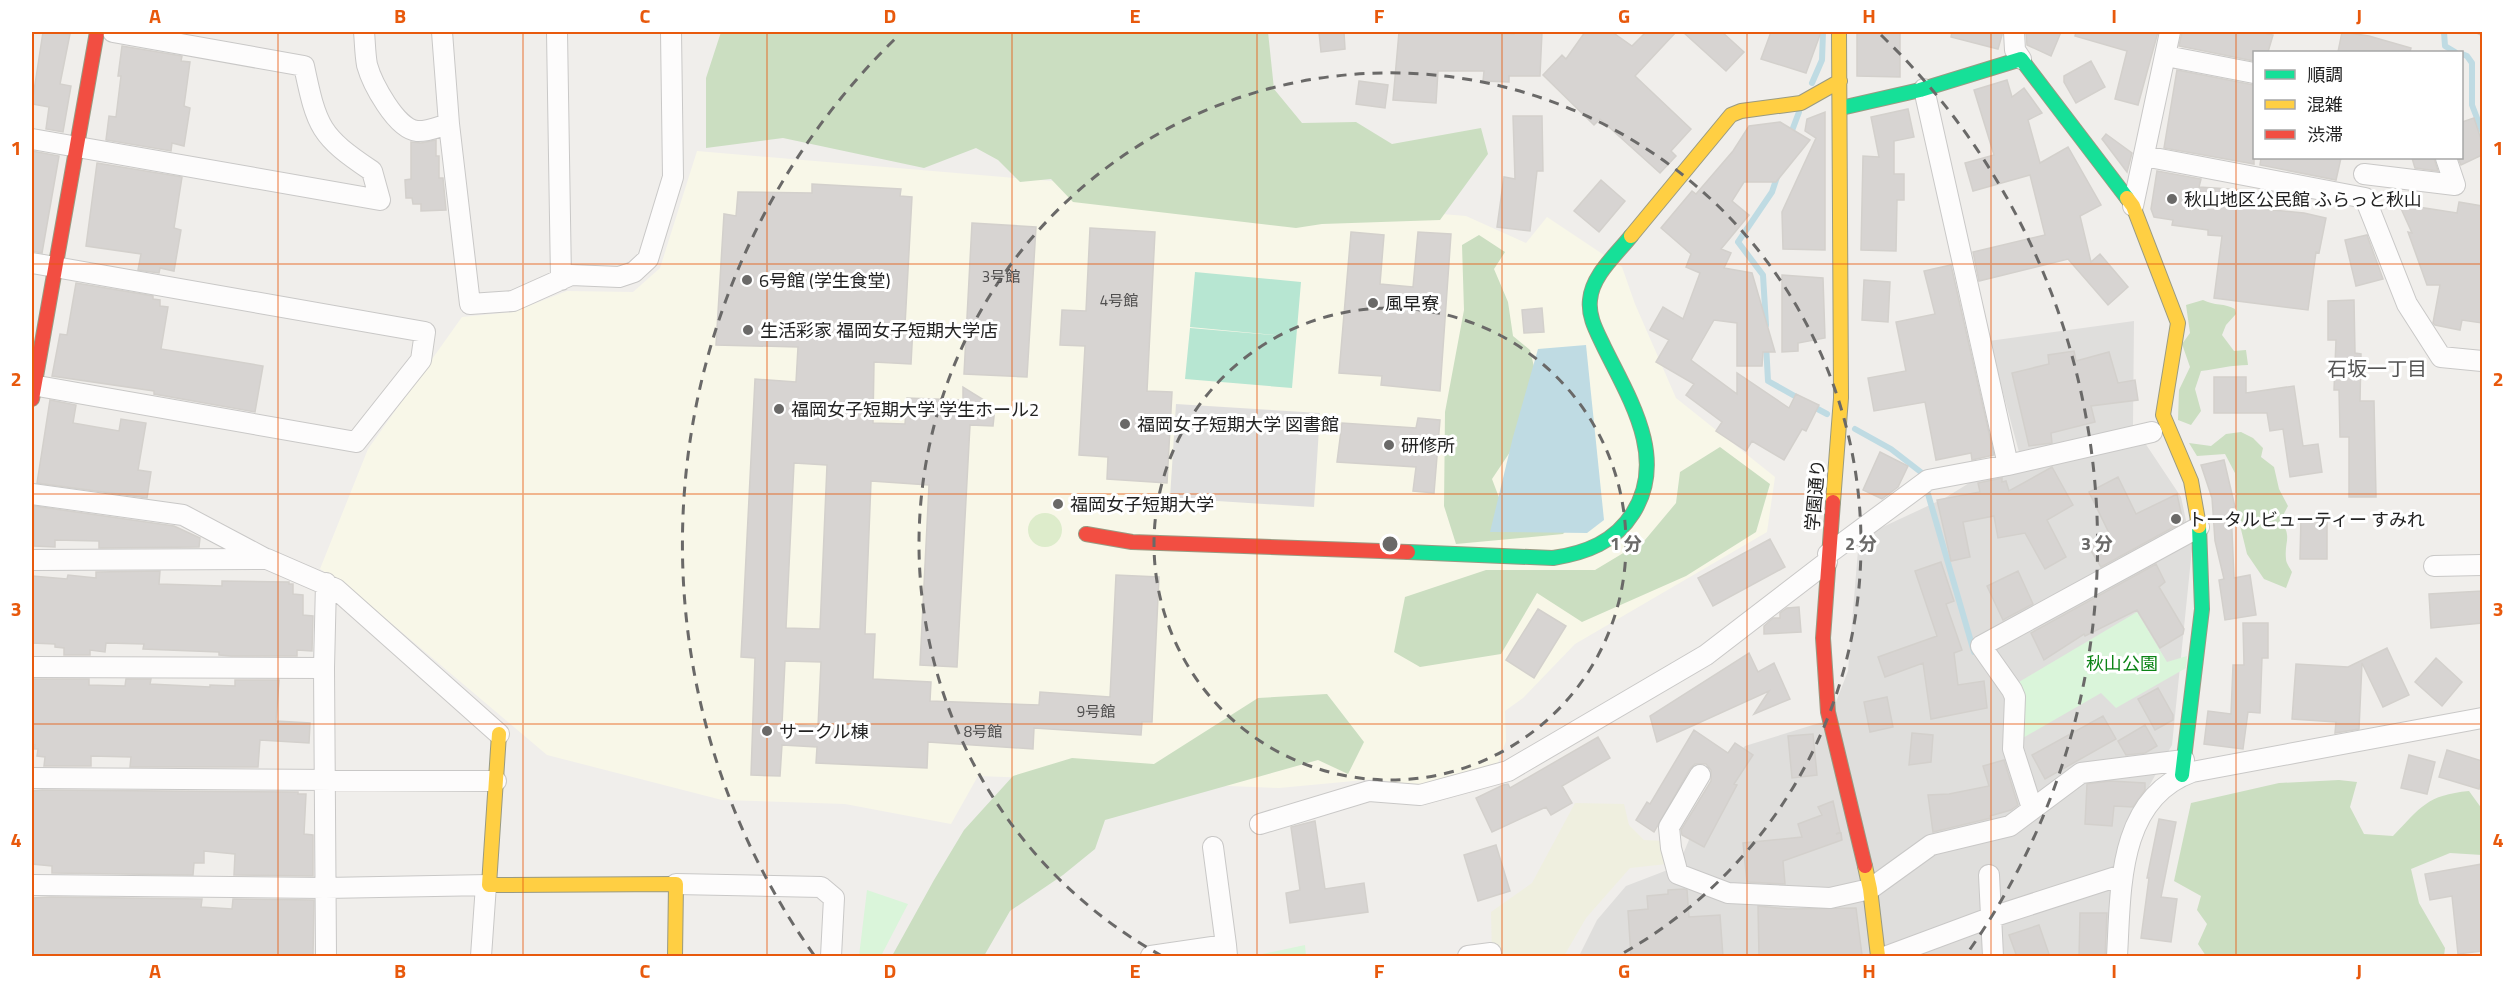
<svg xmlns="http://www.w3.org/2000/svg" width="2514" height="988" viewBox="0 0 2514 988" font-family="'Titillium Web','Noto Sans JP',sans-serif">
  <style>
    .residential { fill: #dfdedc }
    .education { fill: #f8f7e8 }
    .farmland { fill: #efefdf }
    .grass { fill: #ddeccb }
    .forest { fill: #cbdec1 }
    .park { fill: #daf5da }
    .pitch { fill: #b7e6d2 }
    .parking { fill: #e0dfde }
    .water { fill: #bfdbe3 }
    .lines { fill: none; stroke-linecap: round; stroke-linejoin: round }
    .stream { stroke: #bfdbe3; stroke-width: 6 }
    .building { fill: #d7d4d2; stroke: #d3d0cc; stroke-width: 1.5; fill-rule: evenodd }
    .street-casing { stroke: #c9c8c7; stroke-width: 22 }
    .fast-casing { stroke: #999a82; stroke-width: 16 }
    .slow-casing { stroke: #999a82; stroke-width: 16 }
    .jam-casing { stroke: #999a82; stroke-width: 16 }
    .street { stroke: #fdfcfc; stroke-width: 20 }
    .fast { stroke: #16e098; stroke-width: 14 }
    .slow { stroke: #ffcf43; stroke-width: 14 }
    .jam { stroke: #f24e42; stroke-width: 14 }
    .rail { stroke: #ccc; stroke-width: 4.5; stroke-dasharray: 12 12; stroke-linecap: butt }
    .grid { fill: none; stroke: #e8590c; stroke-width: 1.5; stroke-opacity: 0.55 }
    .ring { fill: none; stroke: #6a6968; stroke-width: 3; stroke-dasharray: 10 8 }
    .poi-dot { fill: #6a6968; stroke: #fff; stroke-width: 2 }
    .labels { text-anchor: middle; dominant-baseline: central; stroke-width: 6; stroke-linejoin: round; paint-order: stroke }
    .number-label { font-size: 15px; fill: #4f4e4e }
    .poi-label { font-size: 18px; fill: #222; stroke: #fff; text-anchor: start }
    .street-label { font-size: 18px; fill: #222; stroke: #fff }
    .park-label { font-size: 18px; fill: #0c8416; stroke: #fff }
    .neighbourhood-label { font-size: 20px; fill: #555; stroke: #fff }
    .centre { fill: #6a6968; stroke: #fff; stroke-width: 3 }
    .ring-label { font-size: 18px; text-anchor: middle; font-weight: bold; fill: #6a6968; stroke: #fff; stroke-width: 6; stroke-linejoin: round; paint-order: stroke }
    .neatline { fill: none; stroke: #e8590c; stroke-width: 2 }
    .grid-label { font-size: 20px; text-anchor: middle; font-weight: bold; fill: #e8590c }
  </style>
  <rect width="100%" height="100%" fill="#f0eeeb"/>
  <!-- residential -->
  <path class="residential" d="M2134 321 2133 425 2181 497 2192 549 2172 745 2132 817 2117 956H1579L1597 920 1626 886 1678 866 1710 790 1745 746 1829 720 1848 671 1859 538 1945 498 2019 452 1989 341Z"/>
  <!-- education -->
  <path class="education" d="M697 151 1466 216 1526 243 1547 217 1622 267 1635 304 1676 398 1775 477 1767 532 1575 644 1523 698 1505 711 1506 741 1498 763 1417 786 1375 779 1279 788 978 776 951 824 845 804 722 800 547 755 345 584 320 569 368 449 462 317 513 312 567 291 633 292 660 268Z"/>
  <!-- farmland -->
  <path class="farmland" d="M1575 803 1624 804 1629 825 1644 840 1664 841 1667 864 1630 868 1586 918 1564 956H1492L1491 912 1532 883Z"/>
  <!-- grass -->
  <path class="grass" d="M1028 530a17 17 0 1 1 34 0a17 17 0 1 1-34 0Z"/>
  <!-- forest -->
  <path class="forest" d="M721 32H1268L1274 89 1302 123 1356 122 1392 144 1481 128 1488 154 1440 220 1322 224 1296 228 1073 202 1051 179 1020 182 998 160 976 148 924 168 783 138 706 148V78Z
    M1479 235 1505 252 1494 269 1508 302 1513 336 1530 350 1537 379 1528 425 1492 479 1506 516 1591 502 1563 534 1456 544 1444 506 1445 412 1464 310 1462 245Z
    M2203 300C2214 306 2225 303 2235 309L2236 314 2226 325 2222 335 2234 351 2246 350 2248 365C2232 365 2217 369 2201 371L2195 389 2201 411 2191 425 2178 420 2179 390 2190 367 2182 344 2190 333 2186 305Z
    M2241 432 2253 438 2263 448 2261 457 2274 467 2279 489 2288 506 2280 521C2293 536 2284 541 2286 559 2286 563 2290 568 2292 572L2286 588 2264 579 2247 554 2237 513 2235 473 2225 454 2197 456 2189 443 2211 446 2226 434Z
    M1720 447 1770 484 1756 532 1686 576 1582 622 1537 593 1501 654 1420 667 1394 652 1405 597 1486 570H1595L1645 540 1676 503 1680 472Z
    M1327 694 1364 742 1348 774 1318 760 1105 820 1095 849 1063 875 1010 911 984 956H892L934 880 964 830 1013 776 1072 758 1154 764 1258 698Z
    M2339 780 2357 782 2350 807 2364 834 2393 836C2421 807 2427 795 2469 791L2482 809V855L2450 853 2411 869 2419 903 2445 948 2444 956H2206L2198 944 2207 924 2197 910 2201 896 2174 881 2191 803 2279 783Z"/>
  <!-- park -->
  <path class="park" d="M2137 612 2167 662 2187 656 2186 668 2116 708 2101 693 2021 739 2023 697 2019 682Z
    M867 890 908 904 881 956H859Z
    M1305 945 1306 956H1253Z"/>
  <!-- pitch -->
  <path class="pitch" d="M1195 272 1301 282 1292 388 1185 379 1190 328 1285 336 1190 327Z"/>
  <!-- parking -->
  <path class="parking" d="M1176 404 1320 413 1314 507 1170 498Z"/>
  <!-- water -->
  <path class="water" d="M1586 345 1604 520 1587 533 1490 532 1513 437 1538 349Z"/>
  <g class="lines">
    <!-- stream -->
    <path class="stream" d="M2444 32 2445 46 2455 52
      M2462 54 2467 56 2472 63V105L2482 131
      M1812 83 1822 60 1823 32
      M1790 136 1799 112
      M1766 325 1763 275 1738 242 1772 192 1778 174
      M1766 344 1768 381 1800 399
      M1812 406 1827 414
      M1855 429 1891 449 1922 473
      M1928 494 1974 652"/>
  </g>
  <!-- building -->
  <path class="building" d="M43 32 70 34 60 84 71 86 63 132 46 129 49 107 32 104Z
    M1319 32H1344L1345 49 1321 52Z
    M1399 32 1514 34V32H1542L1540 76H1509V82L1483 81 1484 71H1438L1436 103 1393 100Z
    M1585 32H1612L1632 46 1646 32H1676L1635 76 1691 129 1671 151 1676 156 1660 173 1600 119 1594 125 1543 75 1562 55 1566 59Z
    M1683 32H1722L1744 52 1726 71Z
    M1771 32H1821L1806 73 1761 59Z
    M1857 32H1900V77L1857 76Z
    M1952 32H2002V35L1998 49 1951 37Z
    M2026 32H2061L2051 56 2027 45Z
    M2076 32H2158L2138 105 2115 99 2127 51 2075 36Z
    M2182 32H2260L2273 35 2268 52H2254V61L2179 46Z
    M2342 32 2369 36 2411 48 2410 52H2338Z
    M122 46 182 56 181 61 190 62 184 106 190 108 184 146 172 143 171 151 106 140 109 116 116 117 121 76H118Z
    M2091 61 2105 87 2076 103 2064 82V76Z
    M2177 70 2254 85V164L2164 148Z
    M2007 80 2012 97 2024 88 2042 113 2028 120 2040 163 2068 147 2101 205 2080 216 2091 262 2100 254 2128 287 2108 305 2068 259 1979 281 1973 252 2045 235 2030 175 1973 191 1965 163 1994 155 1974 90Z
    M1359 81 1388 85 1385 108 1356 104Z
    M1908 109 1914 137 1894 141V174H1904V200H1897L1896 251 1861 250 1863 156 1879 157 1871 117Z
    M1825 112V250L1783 249 1782 212 1816 138 1805 131 1807 119Z
    M1513 116H1542L1543 171H1537L1530 231 1497 227 1504 177 1515 179Z
    M2474 118 2482 142V155L2461 165 2458 158H2462V122Z
    M1780 122 1810 140 1776 182H1744L1732 201 1749 215 1721 249 1731 253 1724 268 1752 273 1775 352H1763L1762 366H1737V323L1714 320 1691 360 1737 394V373L1789 408 1796 394 1819 405 1806 431 1802 429 1784 460 1752 441 1746 451 1716 431 1722 422 1686 395 1694 384 1656 362 1669 340 1650 330 1663 307 1683 319 1700 273 1686 267 1691 254 1661 228 1692 191 1696 194 1733 151 1749 126Z
    M2106 134 2132 153 2127 172 2102 139Z
    M436 140V156H439V178H443L446 210 421 211V204H413L412 198H406L405 180 411 179V142L421 143Z
    M32 151 59 156 42 253 32 251Z
    M2261 158H2341L2336 180 2260 165Z
    M2412 158H2434L2438 171 2415 168Z
    M97 163 182 177 174 228 181 230 174 271 160 268 159 273 138 270 141 254 86 246Z
    M2157 171 2201 179 2199 187 2244 190 2243 207 2304 213 2326 218 2319 253 2316 252 2308 310 2214 298 2222 236 2208 235V230L2172 225 2173 220 2154 217 2151 209Z
    M1601 180 1625 201 1599 232 1574 211Z
    M812 184 901 189 900 196 912 197 905 325 913 326 911 364 874 362 873 423 905 424 907 398 963 400V387L995 407 993 426 970 425 957 667 920 665 929 485 871 481 865 634H875L873 679 931 682 930 701 1039 705 1040 692 1110 697 1116 575 1159 577 1152 722H1142L1141 735 1034 728 1033 749 928 742 927 768 816 763 817 747 782 745 780 776 751 775 755 658 741 657 755 379 796 382 798 347 716 345 724 214 736 216 738 192 812 193ZM794 463 827 465 820 629 786 628ZM785 661 821 662 818 726 782 724Z
    M2459 202 2482 206V323L2462 320 2460 330 2435 325 2433 323 2440 285H2427L2408 232 2412 233 2399 204 2457 213Z
    M972 223 1036 227 1027 377 964 374Z
    M1090 228 1155 232 1147 391 1172 392 1167 483 1107 479 1108 457 1079 455 1085 346 1060 345 1062 310 1086 311Z
    M1351 232 1384 235 1380 284 1413 287 1418 232 1451 234 1440 391 1381 385 1382 376 1339 373Z
    M2367 235 2383 279 2356 286 2345 240Z
    M1951 265 1994 455 1972 460 1971 453 1936 460 1925 402 1874 411 1868 378 1906 371 1896 322 1935 314 1924 271Z
    M1782 275 1823 278 1825 338 1798 343V351L1782 352Z
    M1864 280 1890 282 1888 322 1862 320Z
    M76 283 153 296V299L160 300V306L168 307 161 349 263 366 255 412 154 394V391L52 376 60 334 67 335Z
    M2354 300 2355 353 2361 354 2360 401H2374L2376 497H2349V437H2340L2339 390H2334L2336 340H2328V301Z
    M1542 308 1544 332 1524 333 1522 310Z
    M2074 351 2076 361 2109 352 2118 383 2135 380 2138 400 2091 406 2095 422 2051 433 2052 443 2029 446 2012 373 2049 364 2048 355Z
    M2214 377H2246V393L2294 386 2303 446 2318 444 2322 472 2290 477 2283 429 2270 431 2267 413H2214Z
    M50 400 76 405 73 423 119 431 121 419 146 423 138 470 151 472 147 498 37 483Z
    M1418 418 1440 420 1434 493 1413 491 1416 467 1337 462 1342 423 1416 428Z
    M1880 452 1908 466 1898 487 1882 499 1863 490Z
    M2224 460 2235 507 2231 508 2234 578 2250 575 2256 615 2225 620 2219 580 2224 579 2215 541 2212 498 2201 465Z
    M2052 467 2073 505 2047 520 2066 557 2045 569 2025 533 1998 538 1994 516 1963 522 1970 557 1951 561 1937 500 1980 492 1978 483 2002 478V482L2006 481 2009 491Z
    M2118 477 2136 514 2177 494 2183 522 2101 567 2088 546 2109 533 2089 492Z
    M34 506 174 526 200 538 199 547 99 548V541L55 540V547L34 546Z
    M2301 516H2327V559H2300Z
    M1770 539 1785 567 1713 606 1698 578Z
    M1941 562 1954 601 1946 604 1962 650 1954 653 1958 685 1984 681 1987 708 1931 719 1923 663 1885 677 1878 657 1937 636 1915 571Z
    M2156 564 2165 582 2159 587 2184 629 2183 634 2160 648 2137 610 2085 636 2084 634 2044 660 2031 633Z
    M160 571 159 584 222 586V581L289 582V584H293V594L303 595V615L313 616 312 651 297 650V656H231L219 655V652L143 649 144 644 106 643 105 652 90 650V655H64V648L55 647V644L32 643 33 576 67 579 68 575 96 578V572Z
    M2018 571 2033 604 2003 620 1987 586Z
    M2482 591V623L2431 628 2429 594Z
    M1799 607 1801 632 1764 634V626L1773 618H1780V613L1787 608Z
    M1538 609 1566 626 1534 678 1506 660Z
    M2243 623H2268V658H2262L2260 713 2248 712 2243 749 2204 744 2208 711 2231 714 2233 665H2244Z
    M2387 648 2409 695 2383 707 2362 663 2359 729 2335 733 2336 722 2292 719 2296 664 2348 667Z
    M1749 653 1758 672 1774 663 1790 699 1754 714 1769 691 1657 742 1650 716Z
    M2436 658 2462 682 2442 706 2415 682Z
    M32 679H89V685L125 686 126 679H151L150 684 210 687V685L235 686V680H279L276 721 310 723 309 743 260 740 258 767H130L131 757 91 756V766H44L45 757 37 756 38 749H34L35 745 32 744Z
    M2158 688 2173 715V720L2155 730 2138 699Z
    M1887 697 1893 727 1870 732 1864 702Z
    M2103 716 2116 739 2045 779 2032 755Z
    M2145 725 2157 746 2145 753 2126 755 2118 741Z
    M1694 730 1728 753 1735 743 1753 755 1734 784 1737 785 1704 847 1682 835 1681 830 1711 781V770L1706 764H1695L1690 769 1654 832 1636 820 1647 802 1650 804Z
    M1912 733 1933 735 1931 762 1909 765Z
    M1813 734 1817 775 1792 778 1788 736Z
    M1598 737 1610 758 1562 786 1572 803 1551 815 1546 807 1492 832 1476 798 1503 785 1508 784 1510 788Z
    M2447 750 2482 761V777L2479 789 2439 777Z
    M2409 755 2435 762 2427 794 2401 788Z
    M2004 760 2018 805 2011 810 1990 816 1991 818 1933 832 1928 795 1949 794 1989 786 1983 766Z
    M2110 781 2145 783V790L2133 807 2114 806 2112 826 2085 824 2087 784Z
    M42 790 298 792V794H306L304 834 313 835V876L234 875 235 854 204 851V863H194L193 875 52 873V866L32 864V791Z
    M1833 801 1840 832 1836 834 1841 833 1842 840 1783 861 1785 884 1747 882 1743 843 1802 837 1798 824 1822 815 1818 807Z
    M2159 819 2176 822 2161 897 2177 899 2171 942 2141 938 2149 878H2147Z
    M1315 821 1325 889 1364 883 1368 912 1290 923 1286 893 1300 890 1291 827Z
    M1496 845 1510 891 1478 901 1464 855Z
    M2482 864V951L2458 954 2452 896 2430 900 2425 874Z
    M1684 889 1687 890 1689 917 1720 915 1723 957H1631L1628 911 1648 909 1647 896 1668 894V890Z
    M50 897 202 899 201 907 232 909 233 899 314 900 313 957H32V898Z
    M1758 906 1788 909 1856 908 1862 955 1759 957Z
    M2080 913H2107L2105 957H2079Z
    M2039 925 2050 957H2017L2009 935Z"/>
  <g class="lines">
    <defs>
      <path id="street" d="M364 32C365 42 365 54 367 65 372 83 396 129 417 131 427 132 440 126 449 124
        M442 32 449 124 470 304 513 301 571 275 619 277 634 272 648 259 673 177 671 32
        M557 32 561 280
        M2014 32 2015 50 2021 59
        M2166 56 2254 73
        M1924 89 2008 465
        M32 139 380 200 372 171C320 136 317 128 304 66L113 32
        M2144 156 2365 198 2407 304 2441 357 2482 361
        M2364 174 2455 185 2446 158
        M2133 206 2170 32
        M32 263 425 332 421 360 356 442 32 385
        M32 494 183 515 264 558
        M1828 554 1928 480 2008 465 2152 432
        M32 560 267 559 336 589 499 734
        M2434 566 2482 565
        M32 667 324 668
        M1700 775 1669 827 1671 848 1678 874 1728 893 1830 898 1870 889 1931 845 2010 826 2081 773 2184 760
        M32 778 496 781
        M2032 808 2013 749 2015 697 2012 690 1981 646 2199 527
        M1260 824 1369 791 1420 795 1508 771 1706 655 1827 562
        M1213 847 1226 945
        M1989 875 1993 956
        M676 884 821 887 834 898 831 956
        M32 885 325 888 489 885
        M326 956 324 668 326 583
        M481 956 486 885
        M1151 956 1226 945 1227 956
        M1468 956 1491 953
        M1887 956 1992 917 2122 875
        M2117 956C2121 890 2117 799 2192 772L2482 718"/>
      <path id="fast" d="M1841 108 1920 90 2021 59 2127 198
        M1408 552 1553 558C1586 553 1615 542 1633 513 1668 458 1629 398 1604 347 1597 332 1588 317 1590 300 1592 275 1617 254 1631 236
        M2182 775 2202 609 2199 526"/>
      <path id="slow" d="M2127 198 2133 206 2178 323 2163 415 2191 481 2199 526
        M1631 236 1731 115 1741 111 1801 103 1840 81
        M1833 502 1841 398 1839 32
        M499 734 489 885 676 884 675 956
        M1865 866 1870 889 1878 956"/>
      <path id="jam" d="M32 399 97 32
        M1833 502 1823 638 1828 712 1865 866
        M1086 534 1132 542 1408 552"/>
    </defs>
    <!-- street casing -->
    <use href="#street" class="street-casing"/>
    <!-- fast casing -->
    <use href="#fast" class="fast-casing"/>
    <!-- slow casing -->
    <use href="#slow" class="slow-casing"/>
    <!-- jam casing -->
    <use href="#jam" class="jam-casing"/>
    <!-- street -->
    <use href="#street" class="street"/>
    <!-- fast -->
    <use href="#fast" class="fast"/>
    <!-- slow -->
    <use href="#slow" class="slow"/>
    <!-- jam -->
    <use href="#jam" class="jam"/>
    <!-- rail -->
    <path class="rail" d="M2478 32 2482 34"/>
  </g>
  <!-- grid -->
  <path class="grid" d="M278 32V956M523 32V956M767 32V956M1012 32V956M1257 32V956M1502 32V956M1747 32V956M1991 32V956M2236 32V956M32 264H2482M32 494H2482M32 724H2482"/>
  <!-- distance rings -->
  <g class="ring">
    <circle cx="1390" cy="544" r="236"/>
    <path d="M1162 956A471 471 0 1 1 1618 956"/>
    <path d="M814 955A707 707 0 0 1 899 35M1881 35A707 707 0 0 1 1966 955"/>
  </g>
  <!-- markers -->
  <g class="poi-dot">
    <circle cx="2172" cy="199" r="6"/>
    <circle cx="747" cy="280" r="6"/>
    <circle cx="1373" cy="303" r="6"/>
    <circle cx="748" cy="330" r="6"/>
    <circle cx="779" cy="409" r="6"/>
    <circle cx="1125" cy="424" r="6"/>
    <circle cx="1389" cy="445" r="6"/>
    <circle cx="1058" cy="504" r="6"/>
    <circle cx="2176" cy="519" r="6"/>
    <circle cx="767" cy="731" r="6"/>
  </g>
  <g class="labels">
    <!-- number labels -->
    <g class="number-label">
      <text x="1001" y="276">3号館</text>
      <text x="1119" y="300">4号館</text>
      <text x="1096" y="711">9号館</text>
      <text x="983" y="731">8号館</text>
    </g>
    <!-- poi labels -->
    <g class="poi-label">
      <text x="2184" y="199">秋山地区公民館 ふらっと秋山</text>
      <text x="759" y="280">6号館 (学生食堂)</text>
      <text x="1385" y="303">風早寮</text>
      <text x="760" y="330">生活彩家 福岡女子短期大学店</text>
      <text x="791" y="409">福岡女子短期大学 学生ホール2</text>
      <text x="1137" y="424">福岡女子短期大学 図書館</text>
      <text x="1401" y="445">研修所</text>
      <text x="1070" y="504">福岡女子短期大学</text>
      <text x="2188" y="519">トータルビューティー すみれ</text>
      <text x="779" y="731">サークル棟</text>
    </g>
    <!-- street labels -->
    <g class="street-label">
      <text transform="translate(1815 495) rotate(-85)">学園通り</text>
    </g>
    <!-- park labels -->
    <g class="park-label">
      <text x="2122" y="663">秋山公園</text>
    </g>
    <!-- neighbourhood labels -->
    <g class="neighbourhood-label">
      <text x="2377" y="368">石坂一丁目</text>
    </g>
  </g>
  <circle cx="1390" cy="544" r="9" class="centre"/>
  <g class="ring-label">
    <text x="1626" y="550">1 分</text>
    <text x="1861" y="550">2 分</text>
    <text x="2097" y="550">3 分</text>
  </g>
  <!-- border -->
  <rect width="2514" height="988" fill="none" stroke="#ffffff" stroke-width="66"/>
  <!-- legend -->
  <rect x="2253" y="51" width="210" height="108" fill="#ffffff" stroke="#a7a7a7" stroke-width="1.5"/>
  <rect x="2265" y="70" width="30" height="9" fill="#16e098" stroke="#a7a7a7" stroke-width="1.5"/>
  <text x="2307" y="81" font-size="18" fill="#222222">順調</text>
  <rect x="2265" y="100" width="30" height="9" fill="#ffcf43" stroke="#a7a7a7" stroke-width="1.5"/>
  <text x="2307" y="111" font-size="18" fill="#222222">混雑</text>
  <rect x="2265" y="130" width="30" height="9" fill="#f24e42" stroke="#a7a7a7" stroke-width="1.5"/>
  <text x="2307" y="141" font-size="18" fill="#222222">渋滞</text>
  <rect x="33" y="33" width="2448" height="922" class="neatline"/>
  <g class="grid-label">
    <text x="155" y="23">A</text>
    <text x="400" y="23">B</text>
    <text x="645" y="23">C</text>
    <text x="890" y="23">D</text>
    <text x="1135" y="23">E</text>
    <text x="1379" y="23">F</text>
    <text x="1624" y="23">G</text>
    <text x="1869" y="23">H</text>
    <text x="2114" y="23">I</text>
    <text x="2359" y="23">J</text>
    <text x="16" y="155">1</text>
    <text x="2498" y="155">1</text>
    <text x="16" y="386">2</text>
    <text x="2498" y="386">2</text>
    <text x="16" y="616">3</text>
    <text x="2498" y="616">3</text>
    <text x="16" y="847">4</text>
    <text x="2498" y="847">4</text>
    <text x="155" y="978">A</text>
    <text x="400" y="978">B</text>
    <text x="645" y="978">C</text>
    <text x="890" y="978">D</text>
    <text x="1135" y="978">E</text>
    <text x="1379" y="978">F</text>
    <text x="1624" y="978">G</text>
    <text x="1869" y="978">H</text>
    <text x="2114" y="978">I</text>
    <text x="2359" y="978">J</text>
  </g>
</svg>
